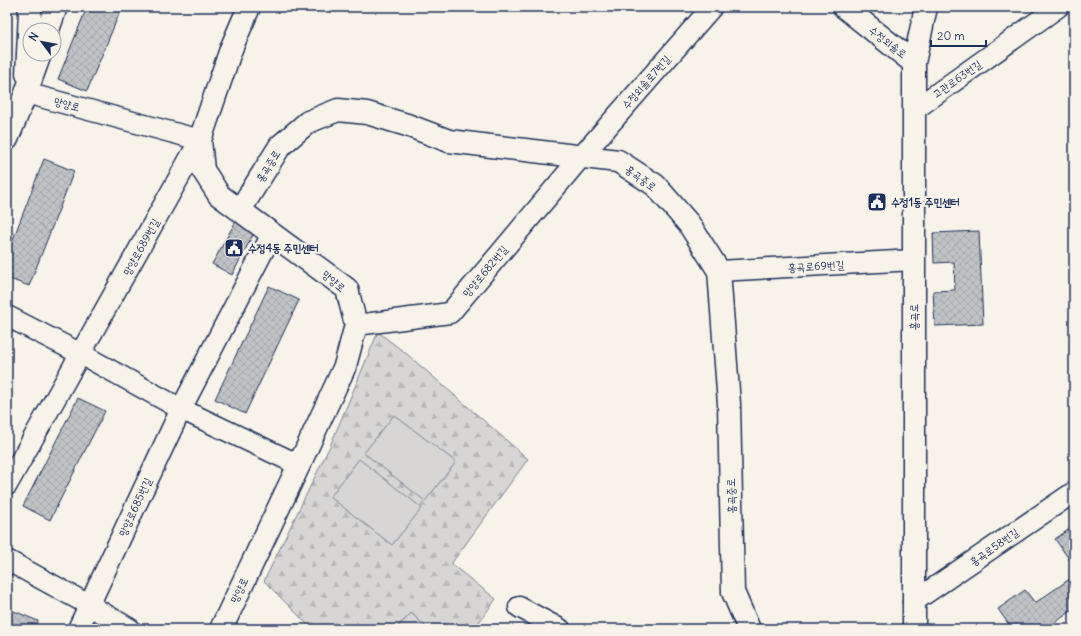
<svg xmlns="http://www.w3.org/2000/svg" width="1081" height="636" viewBox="0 0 1081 636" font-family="Delius,'Poor Story',sans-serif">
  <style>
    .forest { fill: url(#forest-firs); stroke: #798299 }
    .garden { fill: #d7d6d4; stroke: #798299 }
    .building { fill: url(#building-cross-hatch); stroke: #1b2f5e }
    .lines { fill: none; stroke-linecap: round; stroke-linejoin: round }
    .minor-casing { stroke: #1b2f5e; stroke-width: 23 }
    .tertiary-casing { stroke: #1b2f5e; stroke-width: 25 }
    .secondary-casing { stroke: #1b2f5e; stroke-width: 25 }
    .minor { stroke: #f7f3e8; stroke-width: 20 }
    .tertiary { stroke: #f7f3e8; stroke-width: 22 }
    .secondary { stroke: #f7f3e8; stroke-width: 22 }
    .labels { text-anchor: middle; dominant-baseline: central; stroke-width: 4; stroke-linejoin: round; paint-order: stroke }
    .street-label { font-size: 11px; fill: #1b2f5e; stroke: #f7f3e8 }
    .poi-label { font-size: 11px; font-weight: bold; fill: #1b2f5e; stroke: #f7f3e8; text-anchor: start }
  </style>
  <defs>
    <pattern id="forest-firs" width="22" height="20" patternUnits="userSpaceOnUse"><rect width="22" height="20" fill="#d7d6d4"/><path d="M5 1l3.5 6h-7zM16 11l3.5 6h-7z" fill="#b8b8b8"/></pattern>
    <pattern id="building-cross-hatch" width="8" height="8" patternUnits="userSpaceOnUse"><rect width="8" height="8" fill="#c0c3c5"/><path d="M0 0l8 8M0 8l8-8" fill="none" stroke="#a4a8ac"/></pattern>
  </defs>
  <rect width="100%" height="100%" fill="#f7f3e8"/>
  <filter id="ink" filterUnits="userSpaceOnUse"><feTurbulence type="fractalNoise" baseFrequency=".025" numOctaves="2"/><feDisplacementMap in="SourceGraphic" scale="8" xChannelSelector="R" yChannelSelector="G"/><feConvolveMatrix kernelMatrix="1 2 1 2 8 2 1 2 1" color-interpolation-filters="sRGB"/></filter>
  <g filter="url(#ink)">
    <!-- forest -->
    <path class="forest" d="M378 332 408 355 528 459 451 564 496 599 474 629H428L411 613 396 629H312L264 581 330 446Z"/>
    <!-- garden -->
    <path class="garden" d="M394 415 456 462 425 501 364 453Z
      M359 459 422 508 392 545 330 497Z
      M411 613 428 629H396Z"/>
    <!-- building -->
    <path class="building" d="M87 7H122L87 91 58 79Z
      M44 159 74 171 29 286 7 278V255Z
      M236 221 255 231 232 275 212 264Z
      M979 231 983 324 935 326 933 291 955 290 954 262 934 263 933 233Z
      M269 286 299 300 245 414 215 399Z
      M78 398 105 411 50 520 23 506Z
      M1074 526V566L1055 539Z
      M1074 576V609L1046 629H1012L998 609 1025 590 1035 603Z
      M9 609 38 621 35 629H7V614Z"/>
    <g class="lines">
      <defs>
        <path id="minor" d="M914 110 1058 7
          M719 271 914 260
          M7 316 81 354 181 409 299 465
          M356 325 450 313 581 157 712 7
          M7 485 200 140 26 93
          M7 560 89 605 130 629
          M913 602 1074 492
          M519 607 560 629
          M78 629 181 409 272 234"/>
        <path id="tertiary" d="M844 7 914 63
          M48 30 56 7
          M27 74 30 12 29 7
          M7 139 26 93 40 54
          M240 210 280 146 308 122 338 110 367 113 407 125 449 141 618 161 655 185 689 224 719 271 729 404 733 592 749 629
          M914 629V63L926 7"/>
        <path id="secondary" d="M221 629 299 465 345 366 356 325 347 289 219 195 203 170 200 140 231 49 249 7"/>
      </defs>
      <!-- minor casing -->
      <use href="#minor" class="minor-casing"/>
      <!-- tertiary casing -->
      <use href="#tertiary" class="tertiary-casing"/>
      <!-- secondary casing -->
      <use href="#secondary" class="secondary-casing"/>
      <!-- minor -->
      <use href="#minor" class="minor"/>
      <!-- tertiary -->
      <use href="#tertiary" class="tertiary"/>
      <!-- secondary -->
      <use href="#secondary" class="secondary"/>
    </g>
  </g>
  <!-- icons -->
  <defs>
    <symbol id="civic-square" viewBox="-11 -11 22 22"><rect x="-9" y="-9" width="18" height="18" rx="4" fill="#1b2f5e" stroke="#f7f3e8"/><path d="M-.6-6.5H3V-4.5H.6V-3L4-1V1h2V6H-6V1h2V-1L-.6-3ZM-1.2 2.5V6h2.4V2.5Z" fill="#fff"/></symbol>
  </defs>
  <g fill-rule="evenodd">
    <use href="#civic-square" x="866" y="191" width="22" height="22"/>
    <use href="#civic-square" x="223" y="237" width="22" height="22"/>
  </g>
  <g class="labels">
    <!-- street labels -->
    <g class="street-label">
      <text transform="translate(888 42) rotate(38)">수정외솔로</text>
      <text transform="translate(957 79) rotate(-35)">고관로63번길</text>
      <text transform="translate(646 82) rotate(-49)">수정외솔로7번길</text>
      <text transform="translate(67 104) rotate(15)">망양로</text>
      <text transform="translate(268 166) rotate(-58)">홍곡중로</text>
      <text transform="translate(641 178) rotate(36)">홍곡중로</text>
      <text transform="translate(141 247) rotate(-61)">망양로689번길</text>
      <text transform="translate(816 266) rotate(-3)">홍곡로69번길</text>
      <text transform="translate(485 271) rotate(-50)">망양로682번길</text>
      <text transform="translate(334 281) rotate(40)">망양로</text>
      <text transform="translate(914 317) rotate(-90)">홍곡로</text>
      <text transform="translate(731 496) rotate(-91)">홍곡중로</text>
      <text transform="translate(135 507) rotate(-65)">망양로685번길</text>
      <text transform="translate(994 547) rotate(-35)">홍곡로58번길</text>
      <text transform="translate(239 590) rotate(-64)">망양로</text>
    </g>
    <!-- poi labels -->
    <g class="poi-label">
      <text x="891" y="202">수정1동 주민센터</text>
      <text x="248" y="248">수정4동 주민센터</text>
    </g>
  </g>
  <!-- margin -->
  <rect width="1081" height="636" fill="none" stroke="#f7f3e8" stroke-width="24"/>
  <rect x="12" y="12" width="1057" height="612" fill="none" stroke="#1b2f5e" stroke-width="1.5" filter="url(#ink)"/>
  <!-- north arrow -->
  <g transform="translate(42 42) rotate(302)"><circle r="19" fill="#f7f3e8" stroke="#9fa5b1"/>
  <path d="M0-3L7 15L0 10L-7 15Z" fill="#1b2f5e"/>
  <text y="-6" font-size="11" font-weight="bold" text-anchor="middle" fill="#1b2f5e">N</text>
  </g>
  <!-- scale -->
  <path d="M931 40v6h55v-6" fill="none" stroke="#1b2f5e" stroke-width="2"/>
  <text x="937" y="40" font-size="12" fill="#1b2f5e" stroke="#f7f3e8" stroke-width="3" paint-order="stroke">20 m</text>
</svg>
